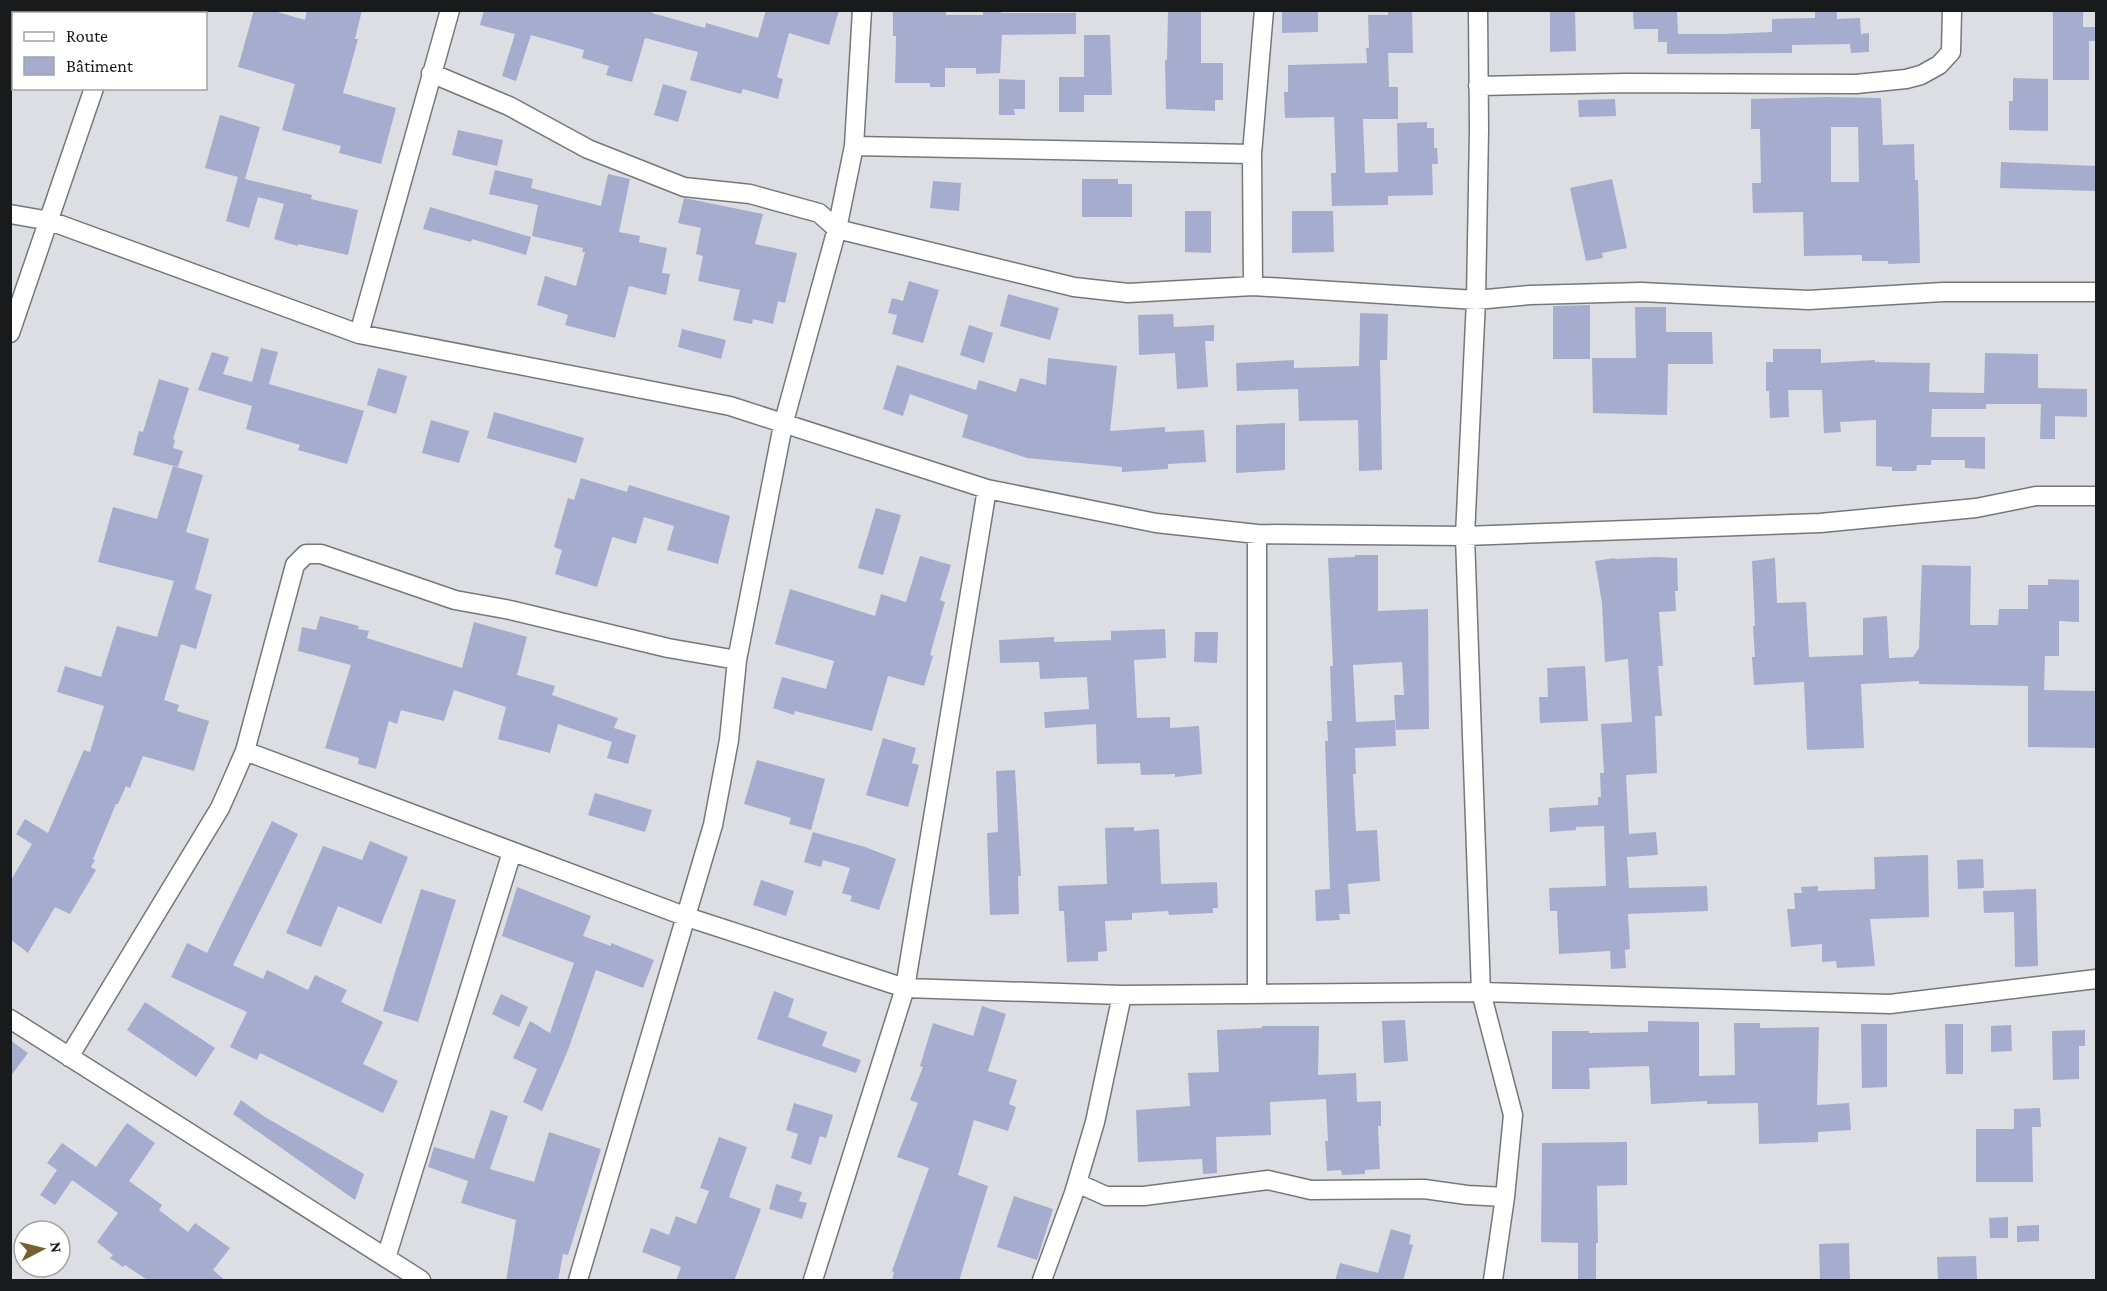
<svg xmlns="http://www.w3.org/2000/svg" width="2107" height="1291" viewBox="0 0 2107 1291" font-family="'Crimson Pro',serif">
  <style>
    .building { fill: #a6acce; fill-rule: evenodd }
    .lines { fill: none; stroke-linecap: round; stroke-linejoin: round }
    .street-casing { stroke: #76777b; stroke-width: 21 }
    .street { stroke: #fff; stroke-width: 18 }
  </style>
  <rect width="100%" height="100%" fill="#dddee3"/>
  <!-- building -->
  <path class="building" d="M254 10H271L305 20 307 10H362L355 39H358L343 93 396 108 381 164 339 153 341 146 282 130 295 84 238 67Z
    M484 10H653L652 13 705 28 706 23 758 38 766 10H839L829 45 789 33 777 77 783 79 778 99 743 89 741 94 690 80 698 52 645 38 632 82 606 75 609 66 582 58 584 50 531 35 516 81 502 76 515 34 480 25Z
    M893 10H946V15H983V10H1001V13H1076V34L1002 35 1000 73 976 74V68H945V87H930V83H895L896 36H893Z
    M1168 10H1201V63H1223V100H1215V111L1166 109 1165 60H1167Z
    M1282 10H1318V32L1282 33Z
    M1388 10H1412L1413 53H1388L1389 87H1398V119H1363L1365 173 1398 172 1397 123 1427 122V128H1434V148H1437L1438 164H1432L1433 195 1388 196V205L1332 206 1331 173H1336L1334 117 1285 118 1284 92H1288V65L1367 63 1366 48H1369L1368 15H1388Z
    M1550 10H1575L1576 51 1550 52Z
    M1815 10H1837V19L1860 18 1861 34 1869 33V52L1851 53 1850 44 1792 45V53L1667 54V42H1658V29H1634L1633 12 1677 11 1678 34H1722L1772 32V19L1815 18Z
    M2053 10H2083V27H2097V41H2089V80H2053Z
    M1084 35H1110L1112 95H1084V112H1059V77H1084Z
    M2013 78 2048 79V131L2009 130V101H2013Z
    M999 79 1025 80V109H1014L1015 115H999Z
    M663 84 687 91 678 122 654 115Z
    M1829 97 1881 98 1883 145 1914 144 1915 180H1918L1920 263 1888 264V261H1862V255L1804 256 1803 212 1753 213 1752 183H1761L1760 129H1751V99ZM1831 127H1858L1859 182H1831Z
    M1615 99 1616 116 1579 117 1578 100Z
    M220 115 260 127 245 179 312 195 311 199 358 210 348 255 298 244V246L274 239 284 204 258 197 249 228 226 221 238 177 205 168Z
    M458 130 503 140 497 166 452 155Z
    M2001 162 2096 166 2095 191 2000 188Z
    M495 170 533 179 531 188 601 206 608 174 630 179 619 232 640 236 639 242 667 248 662 273 670 274 666 295 629 286 615 338 565 325 568 315 537 305 545 276 576 286 585 252H582L583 248 532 236 538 205 489 194Z
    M1082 179H1118V184H1132V217H1082Z
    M1612 179 1627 248 1602 253 1603 258 1586 261 1570 188Z
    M933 181 961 183 959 211 930 208Z
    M684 198 763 214 755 244 797 253 785 303 778 301 773 324 753 319 752 324 733 320 740 290 698 281 703 256 696 254 701 228 678 223Z
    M430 207 531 237 526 255 472 239 471 242 423 229Z
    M1185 211H1211V253L1185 252Z
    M1292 211H1333L1334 252 1292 253Z
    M909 281 939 290 923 343 892 334 897 315 888 313 892 298 903 301Z
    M1008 294 1059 308 1050 340 1000 326Z
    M1590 305V359H1553V306Z
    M1635 307H1666V332H1712L1713 364H1668L1667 415 1593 413 1592 358H1636Z
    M1360 313 1388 314 1387 360H1380L1382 470 1359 471 1358 420 1299 421 1298 389 1237 391 1236 363 1294 360V368L1359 366Z
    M1173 314 1174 327 1214 325V341H1205L1208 387 1177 389 1175 353 1139 355 1138 315Z
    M969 325 993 333 984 363 960 355Z
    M682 329 726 340 721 359 678 347Z
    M261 348 278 352 269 384 364 411 347 464 298 450 300 445 246 429 252 406 198 390 212 352 229 357 223 374 252 382Z
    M1773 349H1821V363L1875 360V362L1930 363 1929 392 1984 393 1985 353 2038 354V388L2087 389V417L2055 416V439H2040L2041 404H1986V409H1932L1931 437H1985V469L1965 468V460H1931V465H1917L1916 471H1892V467L1876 466V420L1840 422 1841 432 1824 433 1822 390H1788L1789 417 1770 418 1769 391H1766V362H1773Z
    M1048 358 1117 366 1110 431 1165 427V432L1204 430 1206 462 1168 464V469L1122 472V467L1027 458 962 437 968 415 910 394 903 416 883 409 897 365 976 390 979 380 1016 392 1020 378 1046 385Z
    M378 368 407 376 396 414 367 405Z
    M159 379 189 388 173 439 175 440 173 448 183 451 178 467 133 455 139 431 143 432Z
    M494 412 584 438 576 463 487 438Z
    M431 420 469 431 459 463 422 453Z
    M1285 423V470L1236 473V425Z
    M173 466 203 475 186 532 209 539 195 589 212 595 196 649 181 644 164 700 179 705 177 711 209 721 194 771 143 756 130 788 126 786 118 804H116L93 859 95 860 91 867 96 870 70 914 55 907 28 953 10 939V882L32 844 16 834 25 819 48 833 84 750 90 752 104 706 57 692 65 666 101 677 117 626 157 637 174 581 98 562 113 507 157 519Z
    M581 478 627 492 629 485 730 516 718 564 667 550 674 526 644 517 636 544 613 537 612 538 597 587 555 574 562 550 554 547 561 522 568 498 574 500Z
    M876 508 901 515 883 575 858 568Z
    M1355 555H1378V611L1428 609 1429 729 1396 730 1394 695H1404L1402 662 1353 665 1356 722 1395 720 1396 746 1355 748 1356 774H1353L1356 831 1377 830 1380 881 1348 884 1350 914H1339L1340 920 1316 921 1315 890 1330 889 1325 741H1328L1327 721H1332L1330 666H1333L1328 558 1355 557Z
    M920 556 951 565 940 600 945 602 930 655 933 656 924 686 888 676 872 731 795 711 794 715 773 708 782 677 826 689 834 661 775 644 790 589 875 616 881 594 906 602Z
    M1657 557 1677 558 1678 591H1675L1676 611 1659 612 1663 666H1658L1662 716H1655L1657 773 1626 775 1629 834 1656 832 1658 855 1627 857 1629 888 1707 886 1708 911 1628 914 1630 949 1625 950 1626 968 1611 969 1610 951 1559 954 1557 911H1550L1549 888 1606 886 1604 826 1576 827V830L1550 832 1549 808 1598 805V797H1601L1600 773H1604L1601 724 1632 722 1628 659 1605 662 1602 603 1595 561 1615 558V559Z
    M1775 558 1777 603 1806 602 1809 657 1863 655V618L1887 616 1889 658 1913 657 1919 648 1922 565 1971 566 1970 625H1998L1999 609H2028V585H2048V579L2079 580V622L2059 621V656H2045L2044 690 2097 691V748L2028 747V686L1919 684V681L1861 684 1864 748 1807 750 1804 682 1754 685 1752 657H1755L1753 626H1755L1752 561Z
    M320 616 359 626 358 629 369 631 367 638 462 668 474 622 527 637 517 675 555 686 552 695 618 718 614 728 636 735 628 764 607 758 612 742 558 724 550 753 498 739 506 707 454 690 444 721 401 710 397 724 389 721 376 769 358 764 359 758 325 748 351 665 298 651 302 627 316 630Z
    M1165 629 1166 658 1134 660 1137 718 1170 717V728L1199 726 1202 774 1175 777V774L1141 775 1140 763 1097 764 1096 724 1045 728 1044 712 1089 709 1087 677 1040 679 1039 662 1000 663 999 640 1054 637V642L1111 640V631Z
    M1195 632H1218L1217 663 1194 662Z
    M1585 666 1588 721 1540 723 1539 697H1548L1547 668Z
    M883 738 916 748 912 763 919 765 908 807 866 795Z
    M757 760 825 779 811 830 789 824 791 818 744 804Z
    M1015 770 1021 876H1018L1019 914 990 915 987 833 998 832 996 771Z
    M595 793 652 810 645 832 588 815Z
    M272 821 298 834 233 965 263 979 267 970 308 990 315 975 347 990 341 1002 383 1022 363 1064 398 1081 383 1113 260 1053 257 1060 230 1047 247 1012 171 977 187 943 207 953Z
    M1134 827V831L1159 829 1161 884 1217 882 1218 908H1213V913L1169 915 1168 911 1132 913V920L1105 921 1107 951 1098 952V961L1067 962 1064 911H1059L1058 886 1107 884 1105 828Z
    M813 832 865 847 896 859 879 910 850 901 852 896 842 893 850 868 823 860 821 867 804 862Z
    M370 841 408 857 381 924 338 906 321 947 286 933 323 846 362 860Z
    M1928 855 1929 917 1870 919 1875 966 1837 968 1836 961 1822 962V944L1791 947 1787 909H1795L1794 893H1802L1801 887 1818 886V891L1875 889 1874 857Z
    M1983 859 1984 888 1958 889 1957 860Z
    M761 880 794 891 786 916 753 905Z
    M517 887 591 916 583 936 611 946V943L654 960 643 988 596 970 568 1050 542 1111 523 1102 537 1069 513 1058 530 1021 550 1033 574 963 502 936Z
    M421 889 456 900 418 1022 383 1011Z
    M2036 889 2038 966 2015 967 2014 912 1984 913 1983 891Z
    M774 991 794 999 788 1017 827 1032 822 1046 861 1060 856 1073 757 1039Z
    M501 994 528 1007 519 1027 492 1014Z
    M145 1002 215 1048 196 1077 127 1030Z
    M982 1006 1006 1014 988 1071 1017 1080 1009 1104 1016 1107 1008 1131 974 1120 958 1175 988 1186 959 1281H892L894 1272 892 1271 929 1168 897 1157 918 1103 910 1100 923 1067 920 1066 933 1023 973 1036Z
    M1405 1020 1408 1061 1384 1063 1382 1021Z
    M1648 1021 1699 1022V1076L1735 1075 1734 1023H1760V1028L1819 1027 1817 1105 1849 1103 1851 1130 1818 1132V1142L1759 1144 1758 1103 1707 1104V1101L1651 1104 1649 1066 1589 1068 1590 1089H1552V1031H1589V1033L1648 1032Z
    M1861 1024H1887V1087L1862 1088Z
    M1945 1024H1963V1074H1946Z
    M2011 1025 2012 1051 1991 1052V1026Z
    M1262 1026H1319L1318 1075 1356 1073 1357 1102 1381 1101V1126H1378L1380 1169 1365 1170V1174L1342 1175 1341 1170 1327 1171 1325 1141H1328L1326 1099 1270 1102 1271 1135 1216 1137 1217 1173 1203 1174 1202 1159 1138 1162 1136 1110 1190 1106 1188 1073 1219 1072 1217 1030 1262 1028Z
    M2085 1030V1046H2079V1079L2053 1080 2052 1031Z
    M10 1040 28 1053 10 1077Z
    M241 1100 265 1117 364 1174 355 1200 233 1114Z
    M794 1103 833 1115 826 1138 820 1136 811 1165 791 1158 798 1134 786 1130Z
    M2040 1108 2041 1127H2032L2033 1182H1976V1129H2014V1109Z
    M491 1110 508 1116 490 1169 534 1182 549 1132 601 1149 568 1255 563 1254 558 1281H506L516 1220 461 1203 468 1181 428 1167 434 1147 474 1159Z
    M127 1123 155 1143 129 1181 162 1205 159 1210 188 1232 195 1223 230 1248 213 1270 226 1281H149L125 1265 123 1267 110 1258 113 1255 97 1242 118 1213 72 1180 55 1205 40 1195 57 1170 47 1163 62 1143 96 1167Z
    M719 1137 747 1147 729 1197 761 1209 734 1281H676L681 1267 642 1252 651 1228 669 1235 676 1216 696 1224 709 1191 700 1188Z
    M1627 1142V1185L1597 1186 1598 1243H1596V1281H1578V1243L1541 1242 1542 1143Z
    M776 1184 802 1192 799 1201 807 1203 802 1219 769 1209Z
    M1014 1196 1053 1209 1037 1260 997 1247Z
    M2008 1217V1238H1990L1989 1218Z
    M2039 1225V1241L2017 1242V1226Z
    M1391 1229 1411 1235 1409 1244 1413 1245 1403 1281H1335L1340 1263 1378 1273Z
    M1849 1243 1850 1281H1820L1819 1244Z
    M1976 1256 1977 1281H1938L1937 1257Z"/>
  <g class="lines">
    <defs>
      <path id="street" d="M1478 10 1479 130 1476 300 1465 536 1481 992 1513 1115 1505 1197 1493 1280
        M120 14 121 10
        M431 73 509 106 588 149 684 187 750 194 819 213 837 229 1074 287 1128 293 1253 286 1476 300 1530 295 1641 292 1808 300 1943 292H2096
        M1478 86 1627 83 1856 84 1906 79 1921 75 1939 65 1951 52 1952 10
        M854 146 1252 154
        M10 214 50 221 359 334 730 406 987 489 1156 523 1257 534 1465 536 1820 523 1976 508 2036 496H2096
        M1253 286 1252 154 1264 10
        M10 333 94 88
        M359 334 450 10
        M245 751 687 917 905 988 1122 995 1481 992 1890 1004 2096 979
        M1257 993V534
        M10 1019 421 1280
        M69 1057 220 808 232 781 245 751 295 565 306 554H321L455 600 510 610 668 648 737 660
        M1077 1183 1106 1196H1144L1268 1180 1311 1190 1424 1189 1467 1195 1505 1197
        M386 1258 512 852
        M578 1280 713 825 729 740 737 660 783 425 837 229 854 146 862 10
        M813 1280 905 988 987 489
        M1042 1280 1074 1193 1095 1122 1122 995"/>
    </defs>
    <!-- street casing -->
    <use href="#street" class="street-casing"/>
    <!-- street -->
    <use href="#street" class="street"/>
  </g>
  <!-- border -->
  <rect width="2107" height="1291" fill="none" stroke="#191a1b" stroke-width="24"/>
  <!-- legend -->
  <rect x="12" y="12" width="195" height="78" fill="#ffffff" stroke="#a3a3a4" stroke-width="1.5"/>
  <rect x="24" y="32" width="30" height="9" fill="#ffffff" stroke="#a3a3a4" stroke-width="1.5"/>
  <text x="66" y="42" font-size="18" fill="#191a1b">Route</text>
  <rect x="24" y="57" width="30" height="18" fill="#a6acce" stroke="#a3a3a4" stroke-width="1.5"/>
  <text x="66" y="72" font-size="18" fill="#191a1b">Bâtiment</text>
  <!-- north arrow -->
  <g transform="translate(42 1249) rotate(83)"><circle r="28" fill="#ffffff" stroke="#a3a3a4" stroke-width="1.5"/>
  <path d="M0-4.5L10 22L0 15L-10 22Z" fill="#746230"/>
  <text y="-9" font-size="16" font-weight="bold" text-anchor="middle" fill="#191a1b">N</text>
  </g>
</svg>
